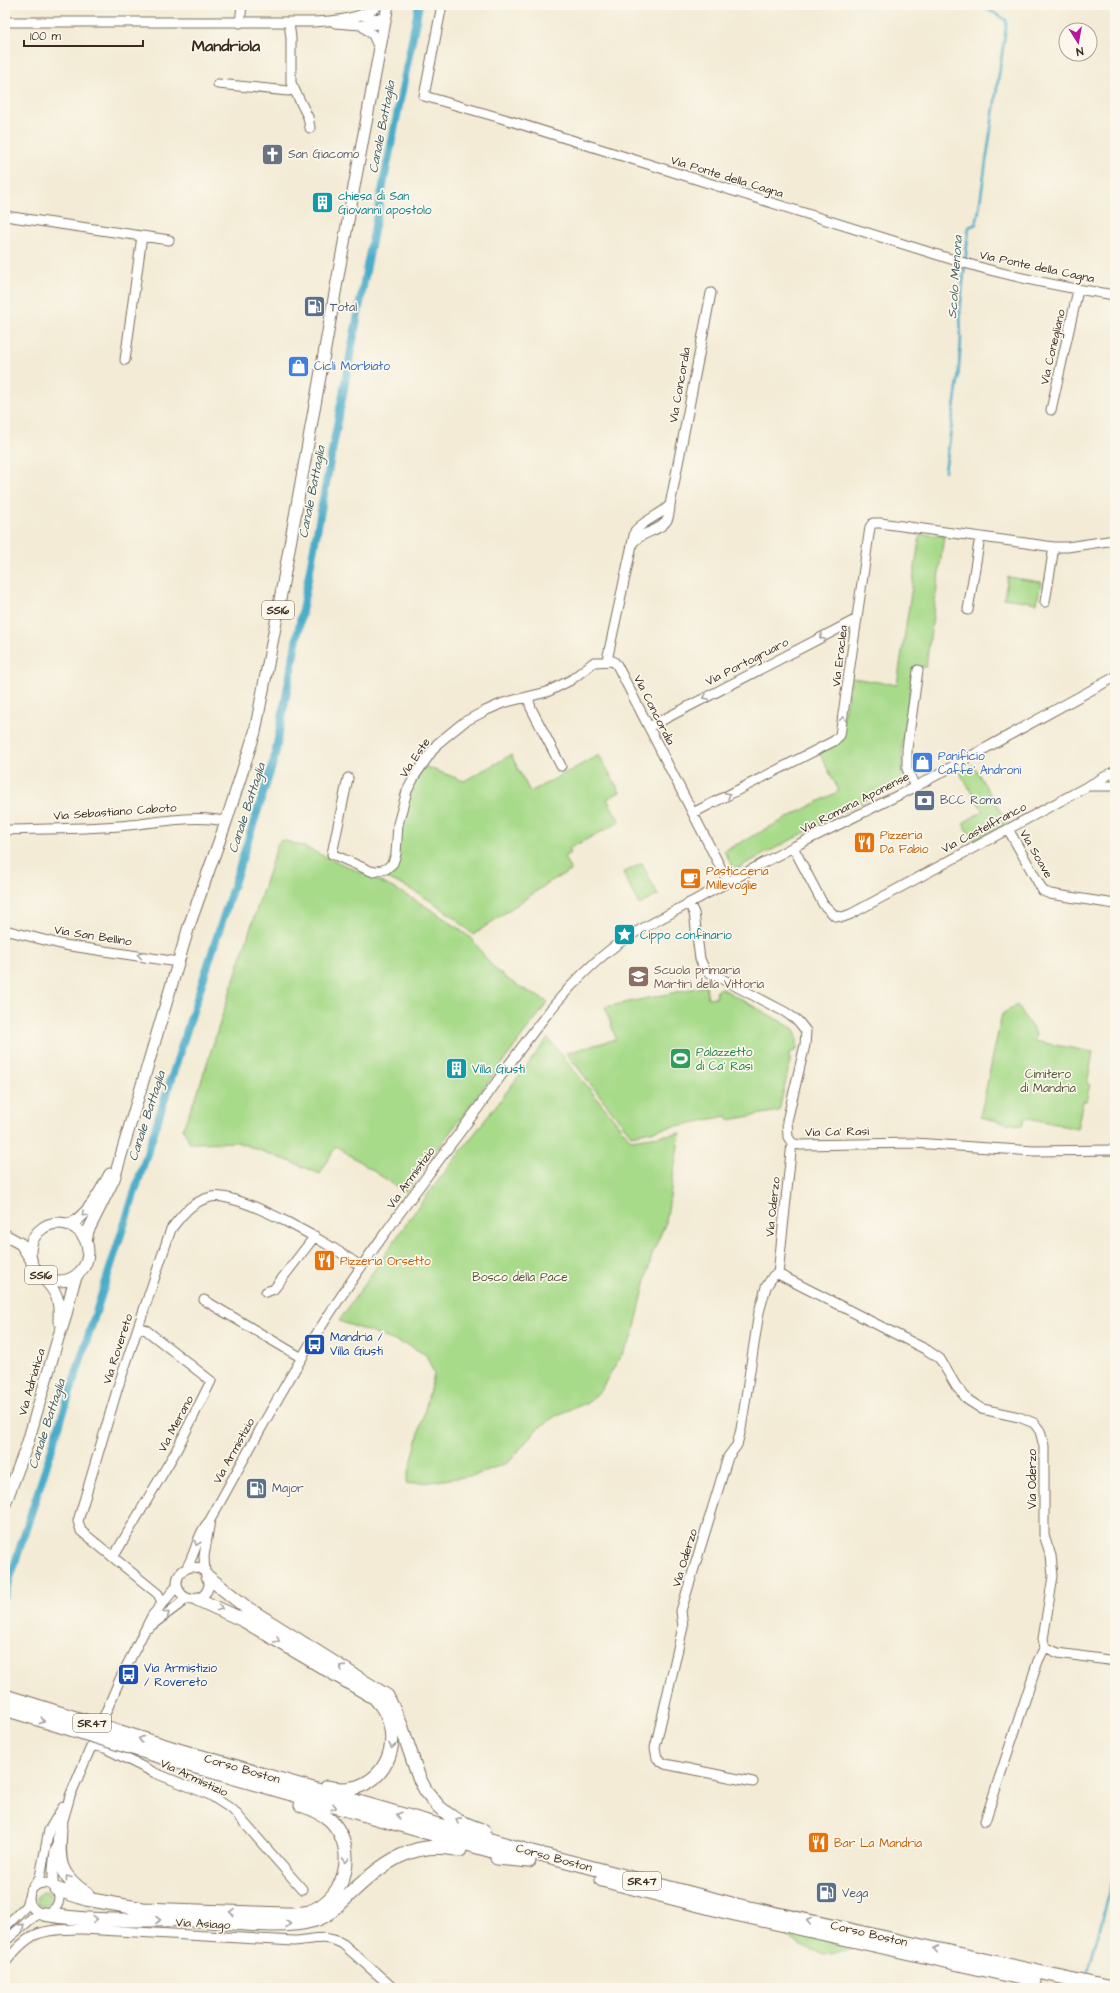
<svg xmlns="http://www.w3.org/2000/svg" width="1120" height="1993" viewBox="0 0 1120 1993" font-family="'Architects Daughter',sans-serif">
  <style>
    .green { fill: #a7da89; stroke: #718254 }
    .lines { fill: none; stroke-linecap: round; stroke-linejoin: round }
    .stream { stroke: #49acc8; stroke-width: 2.5 }
    .canal { stroke: #49acc8; stroke-width: 8 }
    .minor-casing { stroke: #7b6e5e; stroke-width: 11 }
    .major-casing { stroke: #7b6e5e; stroke-width: 13 }
    .highway-casing { stroke: #7b6e5e; stroke-width: 15 }
    .minor { stroke: #fff; stroke-width: 9 }
    .major { stroke: #fff; stroke-width: 11 }
    .highway { stroke: #fff; stroke-width: 13 }
    .highway-bridge-casing { stroke: #7b6e5e; stroke-width: 15; stroke-linecap: butt }
    .highway-bridge { stroke: #fff; stroke-width: 13 }
    .oneway { stroke: #a79f9a }
    .labels { text-anchor: middle; dominant-baseline: central; stroke-width: 3.5; stroke-linejoin: round; paint-order: stroke }
    .shield { fill: #fbf7ec; stroke: #75685c; stroke-width: 1 }
    .shield-label { font-size: 11px; font-weight: bold; fill: #3b2a1e }
    .worship-label { font-size: 12px; fill: #5b616d; stroke: #fbf7ec; text-anchor: start }
    .street-label { font-size: 12px; fill: #3b2a1e; stroke: #fbf7ec }
    .culture-label { font-size: 12px; fill: #0d838f; stroke: #fbf7ec; text-anchor: start }
    .service-label { font-size: 12px; fill: #4e5e75; stroke: #fbf7ec; text-anchor: start }
    .shop-label { font-size: 12px; fill: #366cbe; stroke: #fbf7ec; text-anchor: start }
    .food-label { font-size: 12px; fill: #c56008; stroke: #fbf7ec; text-anchor: start }
    .education-label { font-size: 12px; fill: #785e54; stroke: #fbf7ec; text-anchor: start }
    .leisure-label { font-size: 12px; fill: #27864d; stroke: #fbf7ec; text-anchor: start }
    .park-label { font-size: 12px; fill: #565639; stroke: #fbf7ec }
    .transit-label { font-size: 12px; fill: #164399; stroke: #fbf7ec; text-anchor: start }
    .water-label { font-size: 13px; font-style: italic; fill: #415e62; stroke: #fbf7ec }
    .district-label { font-size: 16px; font-weight: bold; fill: #3b2a1e; stroke: #fbf7ec }
  </style>
  <rect width="100%" height="100%" fill="#fbf7ec"/>
  <filter id="ink" filterUnits="userSpaceOnUse"><feTurbulence type="fractalNoise" baseFrequency=".025" numOctaves="2"/><feDisplacementMap in="SourceGraphic" scale="8" xChannelSelector="R" yChannelSelector="G"/><feConvolveMatrix kernelMatrix="1 2 1 2 8 2 1 2 1" color-interpolation-filters="sRGB"/></filter>
  <filter id="wash" filterUnits="userSpaceOnUse"><feTurbulence type="fractalNoise" baseFrequency=".012" numOctaves="4" result="noise"/><feDisplacementMap in="SourceGraphic" scale="16" xChannelSelector="R" yChannelSelector="G"/><feGaussianBlur stdDeviation="0.9" result="paint"/><feColorMatrix in="noise" values="0 0 0 0 0 0 0 0 0 0 0 0 0 0 0 0 0 1.4 0 .05"/><feComposite in="paint" operator="in"/></filter>
  <g filter="url(#wash)">
    <rect width="100%" height="100%" fill="#f3ebd5"/>
    <!-- green -->
    <path class="green" d="M920 534 944 536 926 667H913L902 748V781L734 870 724 851 839 791 819 752 837 743 852 678 897 685Z
      M1008 577 1041 582 1037 603 1004 598Z
      M511 755 530 792 599 755 620 792 607 799 620 822 568 849 570 853 564 857 571 871 551 881 473 935C446 907 413 889 378 874L388 871 408 796 424 766 464 781Z
      M973 765 1007 822 974 841 963 823 983 811 960 773Z
      M282 840C300 844 316 853 333 860 379 880 427 903 467 935 478 944 484 958 494 968 509 983 530 992 548 1002L405 1192 336 1146 320 1174 289 1161 237 1142 190 1143 183 1128 198 1091 278 843Z
      M642 863 658 895 639 905 623 873Z
      M706 986 708 998 717 997 716 991 721 988 794 1029 797 1037V1050L789 1053 790 1062 779 1111 729 1120 727 1116 631 1135 566 1053 616 1039 605 1007Z
      M1017 1005 1036 1034 1034 1041 1093 1052 1087 1084 1090 1085 1086 1101H1083L1077 1129 1025 1117 1022 1126 980 1117 1002 1014Z
      M548 1038 631 1140 680 1133 666 1222 652 1254 633 1336 600 1391 589 1402 557 1415 536 1430 509 1462 476 1475 431 1482 406 1484 434 1374 426 1355 412 1347 339 1321 415 1211Z
      M37 1899a7 7 0 1 1 14 0a7 7 0 1 1-14 0Z
      M777 1930 852 1947 851 1949 831 1954 812 1950 777 1932Z"/>
    <g class="lines">
      <!-- stream -->
      <path class="stream" d="M945 471 958 381 961 339 960 310 969 227 976 224 978 216 1006 27V20L989 10 984 5
        M1086 1978 1115 1873"/>
      <!-- canal -->
      <path class="canal" d="M5 1594 274 760 367 266 419 5"/>
    </g>
  </g>
  <g filter="url(#ink)">
    <g class="lines">
      <defs>
        <path id="minor" d="M442 5 424 96 501 118 954 260C1007 276 1060 287 1115 295
          M361 15 385 20
          M5 22H313C334 21 362 19 379 5
          M240 23 242 5
          M289 23 291 38V83L308 117 310 128
          M335 23 361 25 384 24
          M361 25 373 35 379 48
          M218 84 288 91 294 88
          M5 216 169 240
          M125 360 142 236
          M1051 410 1078 290
          M632 544C640 531 662 532 668 518 669 514 670 509 670 505
          M1045 602 1054 547
          M968 610 980 537
          M607 660 635 531C645 519 660 516 670 505L711 293
          M528 697 531 708 561 766
          M649 727 857 619
          M348 778 332 854 373 872 386 869 393 863 396 854 398 824 407 791 416 774 437 744 464 722 485 711 503 703 547 692 571 680 594 662 613 661 617 665 728 882
          M1090 785 1115 771
          M915 787 907 769V749L918 670
          M693 813 834 741 840 735 870 527 873 523H880L1054 547H1067L1115 540
          M1008 829 1043 891 1050 894 1115 904
          M5 830C43 829 81 829 119 826 149 824 198 813 226 822
          M793 847 823 904 835 916 843 917 851 914 1088 786H1115
          M689 903 694 913 700 959 705 970 785 1012 798 1021 806 1031 805 1045 787 1121 788 1137 792 1143 800 1145 914 1143 1034 1151 1115 1150
          M5 930 64 945 178 962
          M792 1143 778 1274 927 1350 940 1359 956 1386 968 1400 982 1409 1019 1417 1034 1423 1040 1431 1044 1446V1535L1051 1556 1053 1576 1043 1639 1045 1647 1058 1653 1115 1661
          M266 1292 274 1289 315 1236
          M204 1300 302 1358
          M114 1556 176 1451 211 1381 146 1330 138 1327
          M177 1583a16 16 0 1 1 32 0a16 16 0 1 1-32 0Z
          M186 1569C196 1553 197 1534 210 1520 244 1459 277 1397 314 1338 364 1258 422 1183 478 1108 522 1047 571 970 636 932L793 847 915 787 1115 677
          M205 1573 204 1556 210 1520
          M162 1602 158 1594 81 1531 78 1521 118 1387 171 1229C183 1214 191 1202 211 1197 238 1190 338 1248 361 1267
          M148 1628 181 1603 186 1598
          M92 1745 105 1748 155 1773 210 1795 233 1810 302 1889
          M753 1782 665 1764 657 1758 655 1748 683 1627 681 1611 728 1457 737 1445 741 1429 759 1312 766 1287 773 1276 778 1274
          M985 1821 1038 1661 1045 1647
          M59 1834 70 1796 120 1679 152 1616 177 1586
          M29 1898a15 15 0 1 1 30 0a15 15 0 1 1-30 0Z
          M34 1886 40 1877 49 1830 63 1807
          M53 1886V1869L55 1850
          M5 1927 26 1906 28 1899
          M5 1941 32 1918 41 1913
          M5 1963C31 1929 42 1930 83 1929L294 1941C312 1940 327 1934 343 1944L393 1988"/>
        <path id="major" d="M30 1252a29 29 0 1 1 58 0a29 29 0 1 1-58 0Z
          M70 1225C90 1212 99 1194 110 1174
          M5 1235 21 1244 30 1258
          M86 1242 88 1231 114 1179 189 926 226 822 255 732 276 622 354 187 388 5
          M43 1278C58 1293 60 1301 59 1321
          M5 1504 27 1445 59 1335C68 1317 68 1295 77 1275"/>
        <path id="highway" d="M208 1577 247 1608 387 1696 401 1725 419 1778 426 1791 439 1807 449 1815 458 1821 484 1831
          M197 1599 243 1620 375 1698C413 1738 382 1801 327 1787
          M178 1750 532 1852 732 1904 1111 1988
          M175 1761 506 1855
          M60 1829C58 1862 58 1875 87 1894
          M497 1858 529 1861
          M602 1880 726 1912 1035 1981
          M56 1889 86 1899 143 1909 285 1914C293 1914 301 1914 309 1912 346 1899 359 1850 331 1821 323 1813 313 1809 301 1805
          M44 1914C94 1923 145 1919 195 1920 230 1922 282 1930 315 1920 329 1916 339 1905 349 1895 380 1865 414 1838 460 1850"/>
      </defs>
      <!-- minor casing -->
      <use href="#minor" class="minor-casing"/>
      <!-- major casing -->
      <use href="#major" class="major-casing"/>
      <!-- highway casing -->
      <use href="#highway" class="highway-casing"/>
      <!-- minor -->
      <use href="#minor" class="minor"/>
      <!-- major -->
      <use href="#major" class="major"/>
      <!-- highway -->
      <use href="#highway" class="highway"/>
      <defs>
        <path id="highway-bridge" d="M5 1696 178 1750
          M5 1709 175 1761"/>
      </defs>
      <!-- highway-bridge casing -->
      <use href="#highway-bridge" class="highway-bridge-casing"/>
      <!-- highway-bridge -->
      <use href="#highway-bridge" class="highway-bridge"/>
    </g>
    <!-- one-way arrows -->
    <defs><path id="oneway-chevron" d="M-2-3.5L2.5 0L-2 3.5" fill="none" stroke-width="1.6" stroke-linecap="round" stroke-linejoin="round"/></defs>
    <g class="oneway">
      <use href="#oneway-chevron" transform="translate(822 637) rotate(153)"/>
      <use href="#oneway-chevron" transform="translate(706 697) rotate(153)"/>
      <use href="#oneway-chevron" transform="translate(843 719) rotate(-82)"/>
      <use href="#oneway-chevron" transform="translate(728 795) rotate(-27)"/>
      <use href="#oneway-chevron" transform="translate(140 955) rotate(-171)"/>
      <use href="#oneway-chevron" transform="translate(84 1214) rotate(137)"/>
      <use href="#oneway-chevron" transform="translate(197 1543) rotate(109)"/>
      <use href="#oneway-chevron" transform="translate(220 1608) rotate(23)"/>
      <use href="#oneway-chevron" transform="translate(167 1614) rotate(-36)"/>
      <use href="#oneway-chevron" transform="translate(277 1640) rotate(31)"/>
      <use href="#oneway-chevron" transform="translate(342 1667) rotate(-148)"/>
      <use href="#oneway-chevron" transform="translate(42 1721) rotate(17)"/>
      <use href="#oneway-chevron" transform="translate(141 1739) rotate(-163)"/>
      <use href="#oneway-chevron" transform="translate(392 1746) rotate(100)"/>
      <use href="#oneway-chevron" transform="translate(334 1807) rotate(16)"/>
      <use href="#oneway-chevron" transform="translate(399 1815) rotate(-162)"/>
      <use href="#oneway-chevron" transform="translate(458 1820) rotate(-151)"/>
      <use href="#oneway-chevron" transform="translate(346 1860) rotate(91)"/>
      <use href="#oneway-chevron" transform="translate(68 1878) rotate(-127)"/>
      <use href="#oneway-chevron" transform="translate(232 1912) rotate(-178)"/>
      <use href="#oneway-chevron" transform="translate(95 1919) rotate(3)"/>
      <use href="#oneway-chevron" transform="translate(158 1920)"/>
      <use href="#oneway-chevron" transform="translate(809 1921) rotate(-167)"/>
      <use href="#oneway-chevron" transform="translate(288 1924)"/>
      <use href="#oneway-chevron" transform="translate(22 1926) rotate(-40)"/>
      <use href="#oneway-chevron" transform="translate(936 1949) rotate(-167)"/>
    </g>
  </g>
  <!-- icons -->
  <defs>
    <symbol id="church-square" viewBox="-11 -11 22 22"><rect x="-9" y="-9" width="18" height="18" rx="4" fill="#6b7280" stroke="#fbf7ec"/><path d="M-1.2-6h2.4v3.5h3.3v2.4h-3.3V6h-2.4V-.1h-3.3v-2.4h3.3Z" fill="#fff"/></symbol>
    <symbol id="building-square" viewBox="-11 -11 22 22"><rect x="-9" y="-9" width="18" height="18" rx="4" fill="#0f9aa8" stroke="#fbf7ec"/><path d="M-4-6H4V6H1V3H-1V6H-4ZM-2.5-4.3h1.7v1.8h-1.7ZM.8-4.3h1.7v1.8H.8ZM-2.5-1h1.7V.8h-1.7ZM.8-1h1.7V.8H.8Z" fill="#fff"/></symbol>
    <symbol id="fuel-square" viewBox="-11 -11 22 22"><rect x="-9" y="-9" width="18" height="18" rx="4" fill="#5c6f8a" stroke="#fbf7ec"/><path d="M-5.5-6h7V0h2V4h1.3V-2.5L3-4.5l.8-.8L6-3V5H2.5V1h-1V6h-7ZM-4.2-4.7v3.2H.2V-4.7Z" fill="#fff"/></symbol>
    <symbol id="shop-square" viewBox="-11 -11 22 22"><rect x="-9" y="-9" width="18" height="18" rx="4" fill="#3f7fe0" stroke="#fbf7ec"/><path d="M-5-2.5h2.3a2.7 3.5 0 0 1 5.4 0H5L5.5 6h-11ZM-1.5-2.5h3a1.5 2.3 0 0 0-3 0Z" fill="#fff"/></symbol>
    <symbol id="bank-square" viewBox="-11 -11 22 22"><rect x="-9" y="-9" width="18" height="18" rx="4" fill="#5c6f8a" stroke="#fbf7ec"/><path d="M-6-4H6V4H-6ZM0-2.3a2.3 2.3 0 1 0 0 4.6a2.3 2.3 0 1 0 0-4.6Z" fill="#fff"/></symbol>
    <symbol id="restaurant-square" viewBox="-11 -11 22 22"><rect x="-9" y="-9" width="18" height="18" rx="4" fill="#e8710a" stroke="#fbf7ec"/><path d="M-5-6h1v4h1v-4h1v4h1v-4h1v5L-1.5 .5V6h-2V.5L-5-1ZM5-6V6H3V1.5H1.5Q1.5-4 5-6Z" fill="#fff"/></symbol>
    <symbol id="cafe-square" viewBox="-11 -11 22 22"><rect x="-9" y="-9" width="18" height="18" rx="4" fill="#e8710a" stroke="#fbf7ec"/><path d="M-5.5-4.5H6V0H3Q3 3.5 0 3.5H-2.5Q-5.5 3.5-5.5 0ZM3-3.2v2h1.7v-2ZM-6 4.5H4V6H-6Z" fill="#fff"/></symbol>
    <symbol id="sight-square" viewBox="-11 -11 22 22"><rect x="-9" y="-9" width="18" height="18" rx="4" fill="#0f9aa8" stroke="#fbf7ec"/><path d="M0-6L1.8-2.2L6-1.7L2.9 1.2L3.7 5.4L0 3.3L-3.7 5.4L-2.9 1.2L-6-1.7L-1.8-2.2Z" fill="#fff"/></symbol>
    <symbol id="school-square" viewBox="-11 -11 22 22"><rect x="-9" y="-9" width="18" height="18" rx="4" fill="#8d6e63" stroke="#fbf7ec"/><path d="M0-5L7-2L0 1L-7-2ZM-4 1L0 2.5L4 1V4Q0 6-4 4Z" fill="#fff"/></symbol>
    <symbol id="stadium-square" viewBox="-11 -11 22 22"><rect x="-9" y="-9" width="18" height="18" rx="4" fill="#2e9e5b" stroke="#fbf7ec"/><path d="M0-5a6.5 5 0 1 0 0 10a6.5 5 0 1 0 0-10ZM-3.5-1.8h7v3.6h-7Z" fill="#fff"/></symbol>
    <symbol id="bus-square" viewBox="-11 -11 22 22"><rect x="-9" y="-9" width="18" height="18" rx="4" fill="#1a4fb4" stroke="#fbf7ec"/><path d="M-5-6H5V4H4V6H2V4H-2V6H-4V4H-5ZM-3.5-4V0h7V-4ZM-3.5 1.2v1.5H-2V1.2ZM2 1.2v1.5H3.5V1.2Z" fill="#fff"/></symbol>
  </defs>
  <g fill-rule="evenodd">
    <use href="#church-square" x="260" y="142" width="25" height="25"/>
    <use href="#building-square" x="310" y="190" width="25" height="25"/>
    <use href="#fuel-square" x="302" y="294" width="25" height="25"/>
    <use href="#shop-square" x="286" y="354" width="25" height="25"/>
    <use href="#shop-square" x="910" y="750" width="25" height="25"/>
    <use href="#bank-square" x="912" y="788" width="25" height="25"/>
    <use href="#restaurant-square" x="852" y="830" width="25" height="25"/>
    <use href="#cafe-square" x="678" y="866" width="25" height="25"/>
    <use href="#sight-square" x="612" y="922" width="25" height="25"/>
    <use href="#school-square" x="626" y="964" width="25" height="25"/>
    <use href="#stadium-square" x="668" y="1046" width="25" height="25"/>
    <use href="#building-square" x="444" y="1056" width="25" height="25"/>
    <use href="#restaurant-square" x="312" y="1248" width="25" height="25"/>
    <use href="#bus-square" x="302" y="1332" width="25" height="25"/>
    <use href="#fuel-square" x="244" y="1476" width="25" height="25"/>
    <use href="#bus-square" x="116" y="1662" width="25" height="25"/>
    <use href="#restaurant-square" x="806" y="1830" width="25" height="25"/>
    <use href="#fuel-square" x="814" y="1880" width="25" height="25"/>
  </g>
  <g class="labels">
    <!-- shield labels -->
    <g class="shield">
      <rect x="262" y="601" width="32" height="18" rx="3"/>
      <rect x="25" y="1266" width="32" height="18" rx="3"/>
      <rect x="73" y="1714" width="38" height="18" rx="3"/>
      <rect x="623" y="1872" width="38" height="18" rx="3"/>
    </g>
    <g class="shield-label">
      <text x="278" y="610">SS16</text>
      <text x="41" y="1275">SS16</text>
      <text x="92" y="1723">SR47</text>
      <text x="642" y="1881">SR47</text>
    </g>
    <!-- worship labels -->
    <g class="worship-label">
      <text x="288" y="154">San Giacomo</text>
    </g>
    <!-- street labels -->
    <g class="street-label">
      <text transform="translate(727 177) rotate(17)">Via Ponte della Cagna</text>
      <text transform="translate(1037 267) rotate(12)">Via Ponte della Cagna</text>
      <text transform="translate(1053 347) rotate(-77)">Via Conegliano</text>
      <text transform="translate(680 385) rotate(-80)">Via Concordia</text>
      <text transform="translate(840 656) rotate(-83)">Via Eraclea</text>
      <text transform="translate(747 662) rotate(-27)">Via Portogruaro</text>
      <text transform="translate(654 710) rotate(63)">Via Concordia</text>
      <text transform="translate(415 758) rotate(-56)">Via Este</text>
      <text transform="translate(855 803) rotate(-27)">Via Romana Aponense</text>
      <text transform="translate(115 812) rotate(-4)">Via Sebastiano Caboto</text>
      <text transform="translate(984 828) rotate(-28)">Via Castelfranco</text>
      <text transform="translate(1036 854) rotate(60)">Via Soave</text>
      <text transform="translate(93 936) rotate(9)">Via San Bellino</text>
      <text transform="translate(837 1132) rotate(-1)">Via Ca' Rasi</text>
      <text transform="translate(411 1178) rotate(-54)">Via Armistizio</text>
      <text transform="translate(773 1207) rotate(-84)">Via Oderzo</text>
      <text transform="translate(118 1349) rotate(-72)">Via Rovereto</text>
      <text transform="translate(32 1382) rotate(-74)">Via Adriatica</text>
      <text transform="translate(176 1424) rotate(-62)">Via Merano</text>
      <text transform="translate(234 1451) rotate(-61)">Via Armistizio</text>
      <text transform="translate(1032 1479) rotate(-90)">Via Oderzo</text>
      <text transform="translate(685 1558) rotate(-73)">Via Oderzo</text>
      <text transform="translate(242 1769) rotate(16)">Corso Boston</text>
      <text transform="translate(194 1778) rotate(25)">Via Armistizio</text>
      <text transform="translate(554 1858) rotate(15)">Corso Boston</text>
      <text transform="translate(203 1924) rotate(3)">Via Asiago</text>
      <text transform="translate(869 1934) rotate(13)">Corso Boston</text>
    </g>
    <!-- culture labels -->
    <g class="culture-label">
      <text x="338" y="196">chiesa di San<tspan x="338" dy="14">Giovanni apostolo</tspan></text>
      <text x="640" y="935">Cippo confinario</text>
      <text x="472" y="1069">Villa Giusti</text>
    </g>
    <!-- service labels -->
    <g class="service-label">
      <text x="330" y="307">Total</text>
      <text x="940" y="800">BCC Roma</text>
      <text x="272" y="1488">Major</text>
      <text x="842" y="1893">Vega</text>
    </g>
    <!-- shop labels -->
    <g class="shop-label">
      <text x="314" y="366">Cicli Morbiato</text>
      <text x="938" y="756">Panificio<tspan x="938" dy="14">Caffe' Androni</tspan></text>
    </g>
    <!-- food labels -->
    <g class="food-label">
      <text x="880" y="835">Pizzeria<tspan x="880" dy="14">Da Fabio</tspan></text>
      <text x="706" y="871">Pasticceria<tspan x="706" dy="14">Millevoglie</tspan></text>
      <text x="340" y="1261">Pizzeria Orsetto</text>
      <text x="834" y="1843">Bar La Mandria</text>
    </g>
    <!-- education labels -->
    <g class="education-label">
      <text x="654" y="970">Scuola primaria<tspan x="654" dy="14">Martiri della Vittoria</tspan></text>
    </g>
    <!-- leisure labels -->
    <g class="leisure-label">
      <text x="696" y="1052">Palazzetto<tspan x="696" dy="14">di Ca' Rasi</tspan></text>
    </g>
    <!-- park labels -->
    <g class="park-label">
      <text x="1048" y="1074">Cimitero<tspan x="1048" dy="14">di Mandria</tspan></text>
      <text x="520" y="1277">Bosco della Pace</text>
    </g>
    <!-- transit labels -->
    <g class="transit-label">
      <text x="330" y="1337">Mandria /<tspan x="330" dy="14">Villa Giusti</tspan></text>
      <text x="144" y="1668">Via Armistizio<tspan x="144" dy="14">/ Rovereto</tspan></text>
    </g>
    <!-- water labels -->
    <g class="water-label">
      <text transform="translate(382 127) rotate(-79)">Canale Battaglia</text>
      <text transform="translate(955 277) rotate(-86)">Scolo Menona</text>
      <text transform="translate(312 492) rotate(-79)">Canale Battaglia</text>
      <text transform="translate(247 808) rotate(-72)">Canale Battaglia</text>
      <text transform="translate(147 1116) rotate(-72)">Canale Battaglia</text>
      <text transform="translate(47 1424) rotate(-72)">Canale Battaglia</text>
    </g>
    <!-- district labels -->
    <g class="district-label">
      <text x="226" y="46">Mandriola</text>
    </g>
  </g>
  <!-- margin -->
  <rect width="1120" height="1993" fill="none" stroke="#fbf7ec" stroke-width="20"/>
  <!-- north arrow -->
  <g transform="translate(1078 42) rotate(169)"><circle r="19" fill="#fbf7ec" stroke="#aea59a"/>
  <path d="M0-3L7 15L0 10L-7 15Z" fill="#b5179e"/>
  <text y="-6" font-size="11" font-weight="bold" text-anchor="middle" fill="#3b2a1e">N</text>
  </g>
  <!-- scale -->
  <path d="M24 40v6h119v-6" fill="none" stroke="#3b2a1e" stroke-width="2"/>
  <text x="30" y="40" font-size="12" fill="#3b2a1e" stroke="#fbf7ec" stroke-width="3" paint-order="stroke">100 m</text>
</svg>
